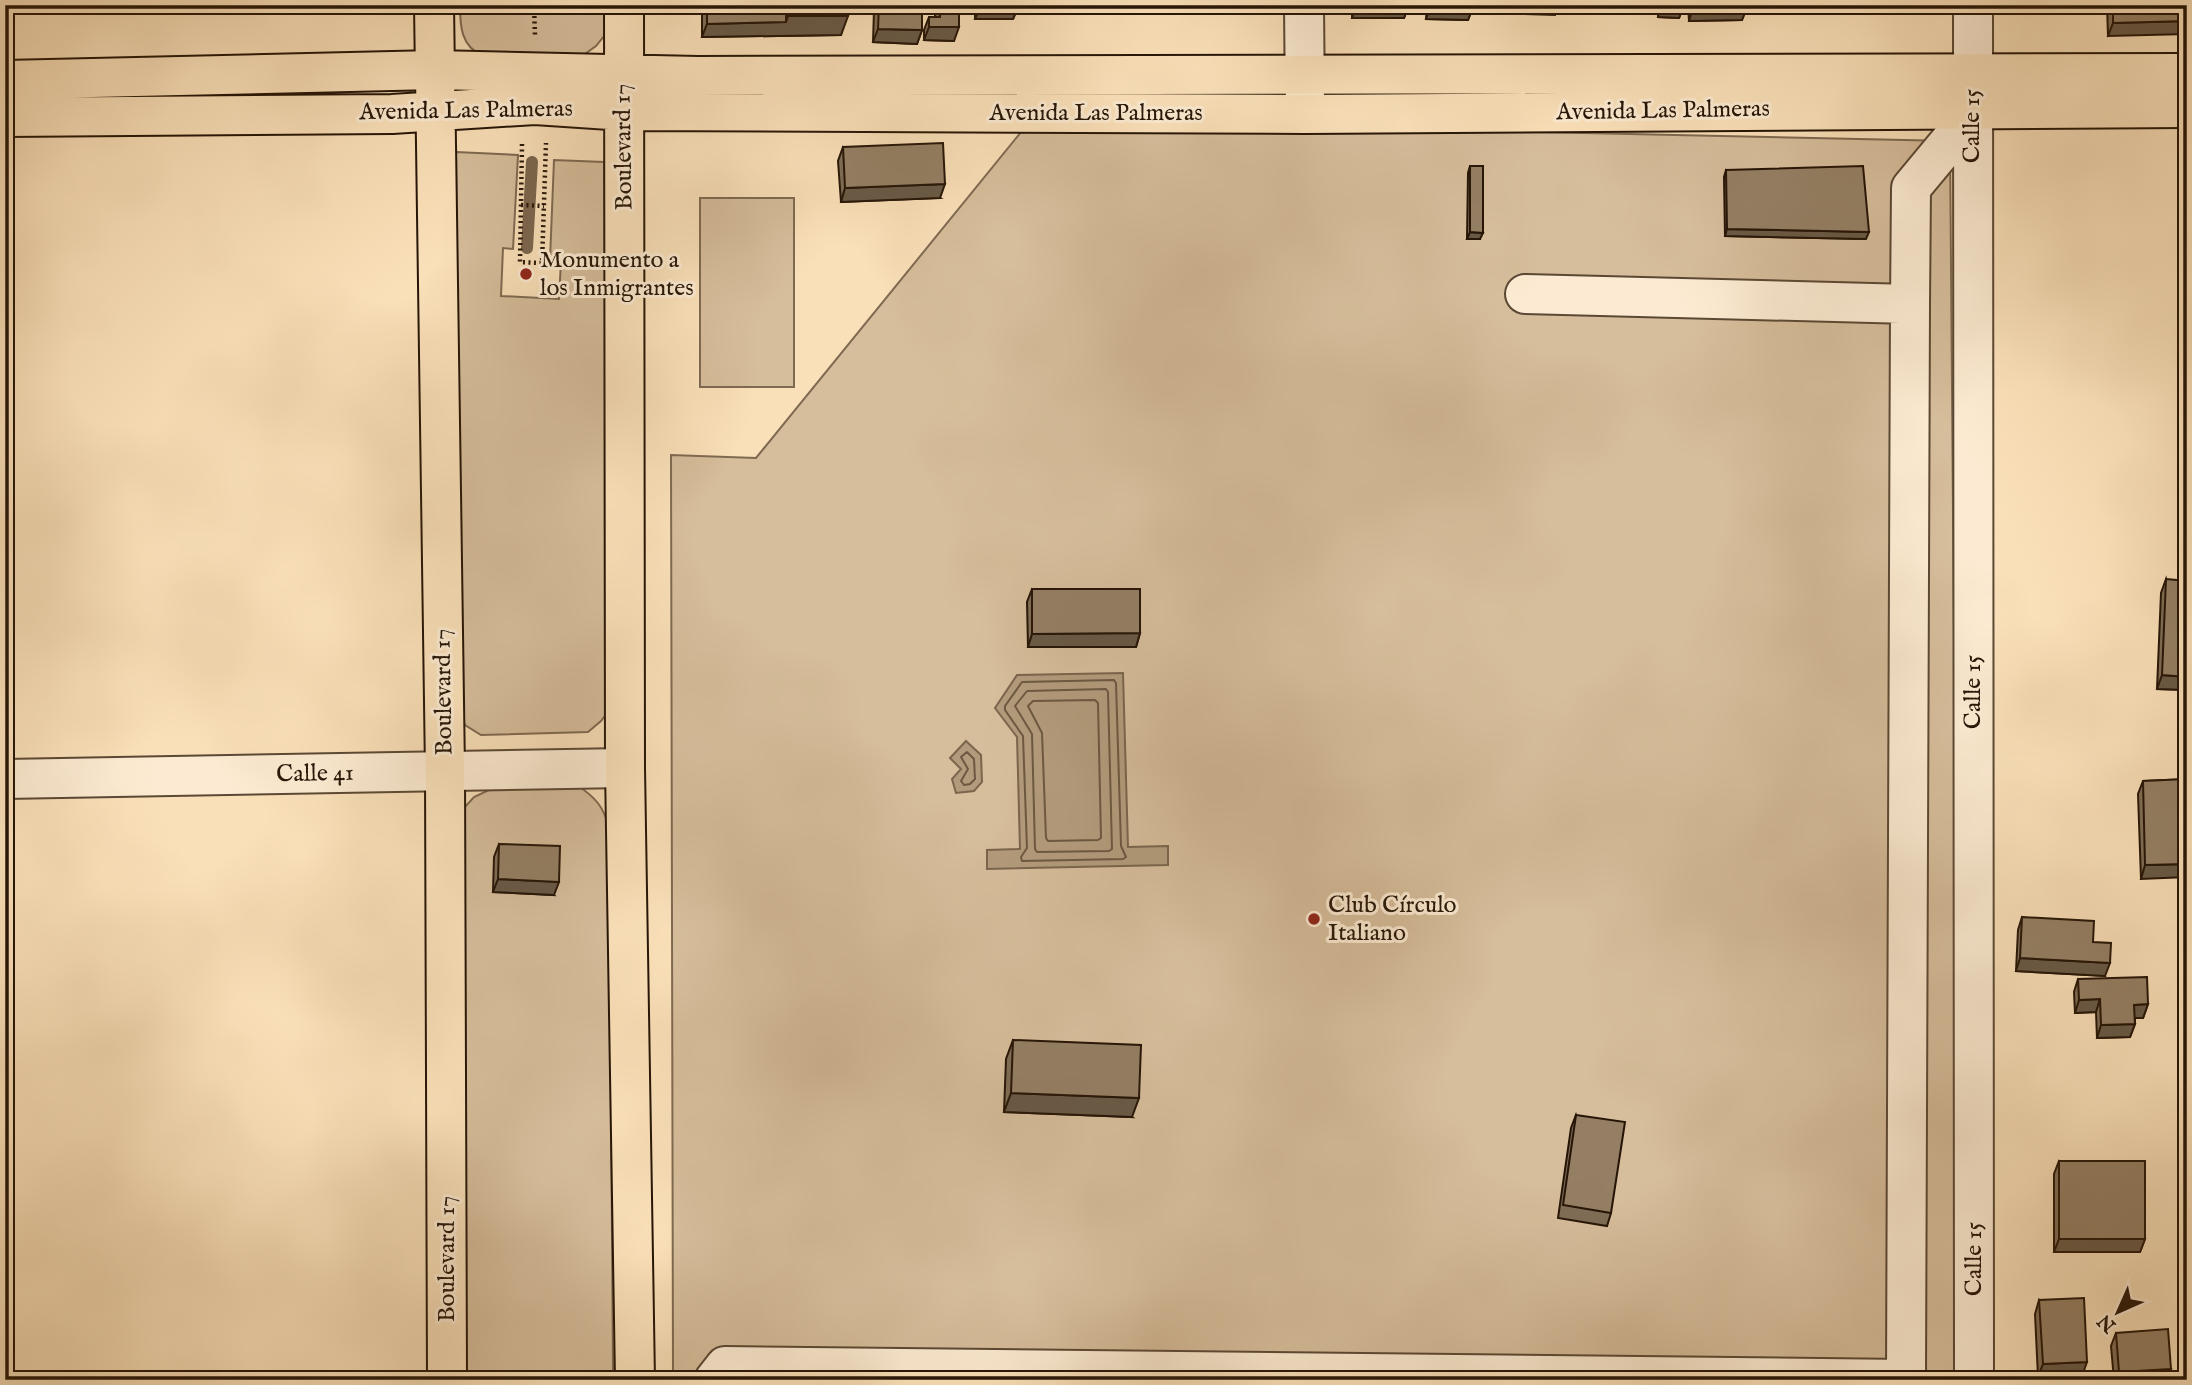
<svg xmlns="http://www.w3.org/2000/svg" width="2192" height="1385" viewBox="0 0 2192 1385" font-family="'IM FELL English',serif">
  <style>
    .green { fill: #d6bd9b; stroke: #7e6951; stroke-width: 2 }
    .water { fill: #b29b7c; stroke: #7a654d; stroke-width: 2 }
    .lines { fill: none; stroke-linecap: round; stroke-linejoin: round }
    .shore { stroke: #6c5842; stroke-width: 2 }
    .stream { stroke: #7a654d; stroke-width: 12 }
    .minor-casing { stroke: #5b4834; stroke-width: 42 }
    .major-casing { stroke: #261507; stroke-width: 42 }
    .path { stroke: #261507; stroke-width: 4.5; stroke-dasharray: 2 3.5; stroke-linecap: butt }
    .minor { stroke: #fcebd2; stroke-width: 38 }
    .major { stroke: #fae0b9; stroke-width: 38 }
    .wall { fill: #7f6d56; stroke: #261507; stroke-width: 2 }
    .shaded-wall { fill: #685946; stroke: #261507; stroke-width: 2 }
    .building { fill: #947f64; stroke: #261507; stroke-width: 2 }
    .poi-dot { fill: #8f2418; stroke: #fcebd2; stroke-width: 2.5 }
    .labels { text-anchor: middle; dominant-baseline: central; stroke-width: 6; stroke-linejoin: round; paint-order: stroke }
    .street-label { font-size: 24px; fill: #261507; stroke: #fcebd2 }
    .poi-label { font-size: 24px; fill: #261507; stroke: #fcebd2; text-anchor: start }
  </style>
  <rect width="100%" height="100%" fill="#fae0b9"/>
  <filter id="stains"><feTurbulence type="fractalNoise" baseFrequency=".00286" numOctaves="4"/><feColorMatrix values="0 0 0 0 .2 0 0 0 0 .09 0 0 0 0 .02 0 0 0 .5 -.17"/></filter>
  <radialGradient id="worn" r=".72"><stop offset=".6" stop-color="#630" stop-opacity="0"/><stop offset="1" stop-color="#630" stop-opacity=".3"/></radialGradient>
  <!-- green -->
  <path class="green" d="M460 5H612L608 31 596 46 582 56H482C461 45 460 27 460 5Z
    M1030 121 1950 141 1960 1380H673L671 455 756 458Z
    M456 152 518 155 513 249 503 248 501 296 559 299 561 261 550 260 554 160 604 162 610 709 601 721 588 732 481 735 465 725 459 710Z
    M700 198H794V387H700Z
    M577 785C596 798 603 806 609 827L613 1370 610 1380H462L464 808 474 797 491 789Z"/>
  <!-- water -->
  <path class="water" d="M1123 673 1128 847 1168 846V865L987 869V850L1020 849 1017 737 995 708 1017 675Z
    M966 741 981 755 982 782 974 791 956 793 952 779 961 769 950 758Z"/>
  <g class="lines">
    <!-- shore -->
    <path class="shore" d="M1114 680 1116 683 1121 846 1126 857 1123 859 1022 861 1021 857 1027 848 1023 736 1005 710V706L1022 682Z
      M1106 689 1108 692 1112 849 1109 851 1037 852 1035 849 1032 734 1015 706 1027 691Z
      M1095 700 1098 703 1101 838 1098 840 1048 841 1046 838 1042 733 1028 706 1033 701Z
      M967 752 974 759 975 779 970 784 964 785 961 781 968 769 961 757Z"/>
    <!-- stream -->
    <path class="stream" d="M527 248 532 162"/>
    <defs>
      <path id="minor" d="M1304 5 1305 108
        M1973 5 1974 1380
        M1910 304 1911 188 1950 141
        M5 779 625 768
        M714 1380 725 1366 1906 1379 1910 304 1525 294"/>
      <path id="major" d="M434 5 445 771 447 1380
        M624 5 625 768 635 1380
        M5 80 435 70 698 76 2187 73
        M5 117 392 114 535 105 625 111 1305 114 2187 108"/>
    </defs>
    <!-- minor casing -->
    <use href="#minor" class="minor-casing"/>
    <!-- major casing -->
    <use href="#major" class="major-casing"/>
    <!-- path -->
    <path class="path" d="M534 5 535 36
      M522 144 520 262 542 263 546 143
      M521 205 544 206"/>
    <!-- minor -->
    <use href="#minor" class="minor"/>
    <!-- major -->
    <use href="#major" class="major"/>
  </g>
  <!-- wall -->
  <path class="wall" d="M702 5H959L954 41 924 40V30L929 17H935V14L922 13V30L917 44 873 42 874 9 848 8 841 35 702 37Z
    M975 5H1016V12L1013 19H975Z
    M1352 5H1409L1404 18H1352Z
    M1427 5H1473V7L1468 20 1426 19Z
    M1636 5H1684L1679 18 1658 17V10H1636Z
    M1688 5H1745L1742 20 1689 21Z
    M2107 5H2187L2108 36Z
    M843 147 940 198 841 202 838 161Z
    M1470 166 1480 239H1467L1468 173Z
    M1726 170 1866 239 1725 236 1724 177Z
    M2166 579 2187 690 2157 689 2161 593Z
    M1032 589 1140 633 1136 647H1028L1027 602Z
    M2187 779 2141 879 2138 794 2143 781Z
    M499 844 554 895 493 892 494 857Z
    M2022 917 2093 942 2105 976 2016 971 2018 930Z
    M2078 979 2148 1004 2143 1018H2135V1024L2130 1037 2097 1038 2096 1012 2075 1013 2074 992Z
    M1013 1040 1132 1117 1004 1112 1006 1059Z
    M1576 1115 1611 1213 1607 1226 1558 1218 1571 1128Z
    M2059 1161 2145 1239 2140 1252H2054V1174Z
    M2039 1300 2082 1376 2038 1377 2035 1314Z
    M2116 1333 2171 1369 2167 1380H2114L2111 1346Z"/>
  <!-- shaded-wall -->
  <path class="shaded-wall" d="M842 5H875L874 9 841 8Z
    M920 5H938L935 14 918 13Z
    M1357 5H1409L1404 18H1352Z
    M1498 5H1559L1555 15 1496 13Z
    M1638 5H1660L1658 10H1636Z
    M1662 5H1684L1679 18 1658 17Z
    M1802 5H1830L1829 10H1800Z
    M1431 6 1473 7 1468 20 1426 19Z
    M978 12H1016L1013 19H975Z
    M1745 13 1742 20 1689 21 1691 14Z
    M788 16H848L841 35 702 37 707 24 786 22Z
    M2187 21V34L2108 36 2113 23Z
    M929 27H959L954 41 924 40Z
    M878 29 922 30 917 44 873 42Z
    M945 184 940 198 841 202 845 188Z
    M1727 229 1869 232 1866 239 1725 236Z
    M1470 232 1483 233 1480 239H1467Z
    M1140 633 1136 647H1028L1032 634Z
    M2162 675 2187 677V690L2157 689Z
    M2187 864V877L2141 879 2145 865Z
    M498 879 559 882 554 895 493 892Z
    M2020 958 2110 963 2105 976 2016 971Z
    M2100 999 2096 1012 2075 1013 2079 1000Z
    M2148 1004 2143 1018H2129L2134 1005Z
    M2135 1024 2130 1037 2097 1038 2101 1025Z
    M1011 1093 1139 1098 1132 1117 1004 1112Z
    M2059 1239H2145L2140 1252H2054Z
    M2087 1362 2082 1376 2038 1377 2043 1364Z
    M2171 1369 2167 1380H2116L2119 1372Z"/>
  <!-- building -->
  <path class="building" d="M707 5H786V22L707 24Z
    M788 5H848V16H788Z
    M879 5H922V30L878 29Z
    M940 5H959V27H929V17H940Z
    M978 5H1016V12H978Z
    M1431 5H1473V7L1431 6Z
    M1691 5H1745V13L1691 14Z
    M2113 5H2187V21L2113 23Z
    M943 143 945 184 845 188 843 147Z
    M1470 166H1483V233L1470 232Z
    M1863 166 1869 232 1727 229 1726 170Z
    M2166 579 2187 581V677L2162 675Z
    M1032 589H1140V633L1032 634Z
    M2187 779V864L2145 865 2143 781Z
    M499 844 560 846 559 882 498 879Z
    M2022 917 2094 921 2093 942 2111 943 2110 963 2020 958Z
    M2147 977 2148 1004 2134 1005 2135 1024 2101 1025 2100 999 2079 1000 2078 979Z
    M1013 1040 1141 1045 1139 1098 1011 1093Z
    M1576 1115 1625 1122 1611 1213 1563 1205Z
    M2059 1161H2145V1239H2059Z
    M2084 1298 2087 1362 2043 1364 2039 1300Z
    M2168 1329 2171 1369 2119 1372 2116 1333Z"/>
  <!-- markers -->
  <g class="poi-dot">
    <circle cx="526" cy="274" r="7"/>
    <circle cx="1314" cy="919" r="7"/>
  </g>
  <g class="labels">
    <!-- street labels -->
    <g class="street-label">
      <text transform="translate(466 111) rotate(-1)">Avenida Las Palmeras</text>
      <text transform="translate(1663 111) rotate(-1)">Avenida Las Palmeras</text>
      <text x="1096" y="113">Avenida Las Palmeras</text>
      <text transform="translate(1972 126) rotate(-90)">Calle 15</text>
      <text transform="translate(624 147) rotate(-91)">Boulevard 17</text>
      <text transform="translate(444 692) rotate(-91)">Boulevard 17</text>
      <text transform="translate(1973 692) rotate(-90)">Calle 15</text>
      <text transform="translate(315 774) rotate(-1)">Calle 41</text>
      <text transform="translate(447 1259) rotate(-90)">Boulevard 17</text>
      <text transform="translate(1974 1259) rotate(-90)">Calle 15</text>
    </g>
    <!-- poi labels -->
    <g class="poi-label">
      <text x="540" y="260">Monumento a<tspan x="540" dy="28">los Inmigrantes</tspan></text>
      <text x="1328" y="905">Club Círculo<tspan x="1328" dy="28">Italiano</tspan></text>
    </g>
  </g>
  <!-- margin -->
  <rect width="2192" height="1385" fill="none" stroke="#fae0b9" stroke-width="28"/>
  <rect x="7" y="7" width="2178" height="1371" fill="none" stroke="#261507" stroke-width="3.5"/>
  <rect x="14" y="14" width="2164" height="1357" fill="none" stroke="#261507" stroke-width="2"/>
  <!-- north arrow -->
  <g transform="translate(2118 1312) rotate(225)" stroke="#fcebd2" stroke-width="5" paint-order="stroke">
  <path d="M0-5L12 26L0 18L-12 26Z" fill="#261507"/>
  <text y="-10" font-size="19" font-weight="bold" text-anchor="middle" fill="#261507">N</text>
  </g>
  <rect width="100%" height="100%" filter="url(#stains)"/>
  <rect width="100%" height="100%" fill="url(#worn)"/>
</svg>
